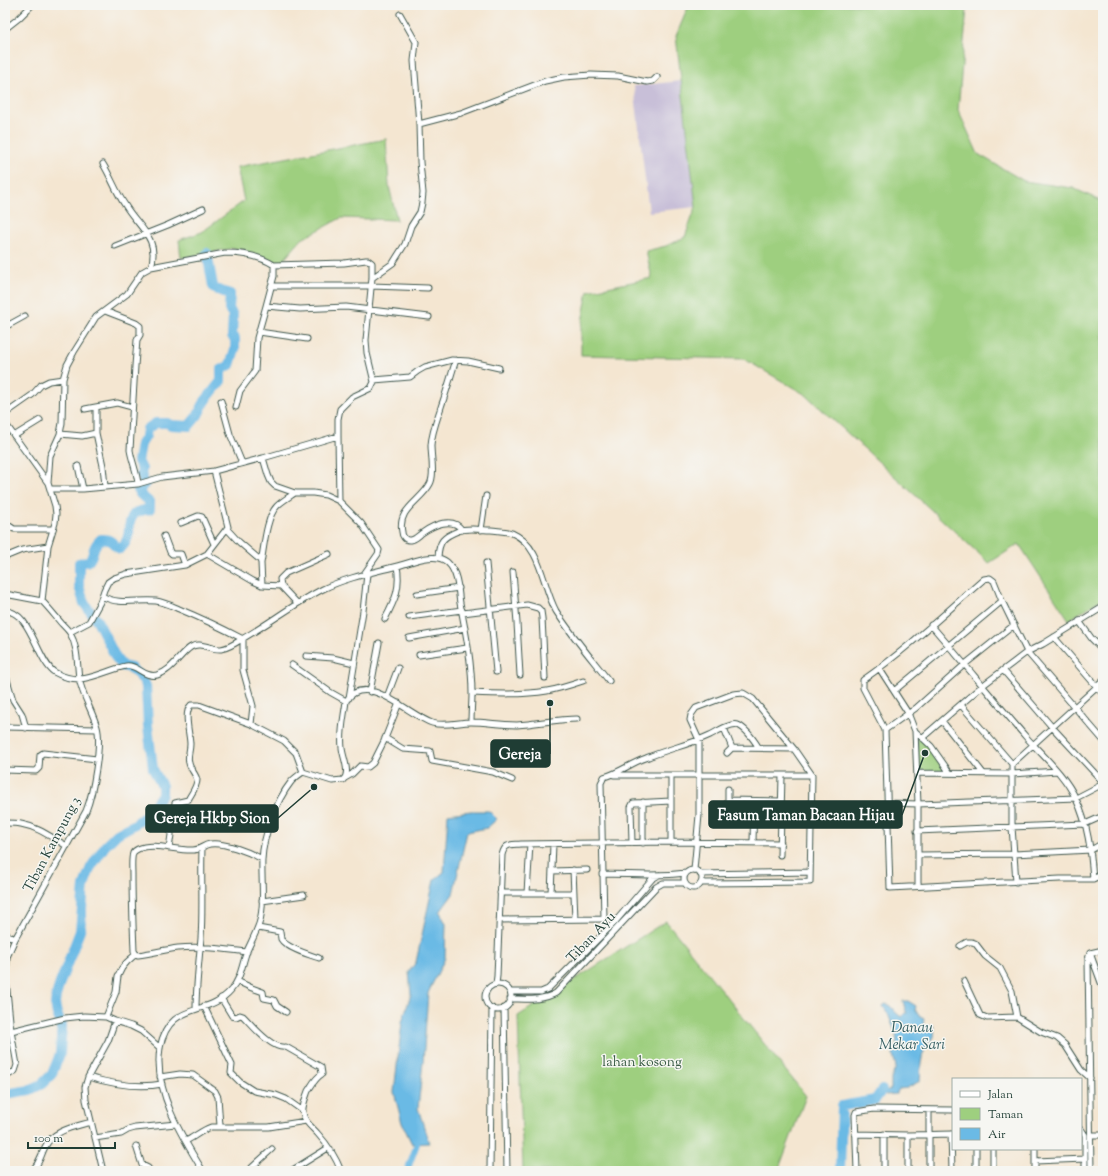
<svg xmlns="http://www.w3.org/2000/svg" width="1108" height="1176" viewBox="0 0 1108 1176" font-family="'Sorts Mill Goudy',serif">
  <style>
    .industrial { fill: #c8bfd8 }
    .green { fill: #9ecf7f; stroke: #5e865a }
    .water { fill: #6bbae5; stroke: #457c8c }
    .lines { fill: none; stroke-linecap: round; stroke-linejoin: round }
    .canal { stroke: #6bbae5; stroke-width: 6 }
    .river { stroke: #6bbae5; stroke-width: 10 }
    .minor-casing { stroke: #3f564c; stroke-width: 7 }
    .minor { stroke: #fff; stroke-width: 5 }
    .labels { text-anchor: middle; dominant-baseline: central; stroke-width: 3; stroke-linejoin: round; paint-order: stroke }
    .street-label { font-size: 14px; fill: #1f3d34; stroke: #f6f6f2 }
    .park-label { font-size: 14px; fill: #385a43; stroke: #f6f6f2 }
    .water-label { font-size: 15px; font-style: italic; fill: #325c60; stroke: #f6f6f2 }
    .leader { fill: none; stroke: #1f3d34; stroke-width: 1.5 }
    .callout-dot { fill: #1f3d34; stroke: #f6f6f2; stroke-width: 1.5 }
    .callout { fill: #1f3d34; stroke: #1f3d34; stroke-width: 1.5 }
    .callout-label { font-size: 15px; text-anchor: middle; font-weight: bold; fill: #fff }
  </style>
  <rect width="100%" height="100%" fill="#f6f6f2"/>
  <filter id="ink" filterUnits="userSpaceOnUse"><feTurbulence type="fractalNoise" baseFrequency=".025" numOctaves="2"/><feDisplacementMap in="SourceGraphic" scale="8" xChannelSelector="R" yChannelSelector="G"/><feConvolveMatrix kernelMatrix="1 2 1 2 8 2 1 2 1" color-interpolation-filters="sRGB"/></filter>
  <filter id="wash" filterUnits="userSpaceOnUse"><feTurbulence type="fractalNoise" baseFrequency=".012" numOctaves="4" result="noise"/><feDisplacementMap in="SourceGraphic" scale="16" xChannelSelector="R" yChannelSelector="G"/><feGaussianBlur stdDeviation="0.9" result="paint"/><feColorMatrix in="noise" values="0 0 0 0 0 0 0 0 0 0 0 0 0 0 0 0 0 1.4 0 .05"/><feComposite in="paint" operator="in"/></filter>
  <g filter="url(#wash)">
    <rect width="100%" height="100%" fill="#f4e6d1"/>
    <!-- industrial -->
    <path class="industrial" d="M681 81 696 207 649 212 634 86Z"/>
    <!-- green -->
    <path class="green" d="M689 5H966L967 8 958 110 978 154 1024 181 1073 188 1101 201 1103 205V598L1069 620 1019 544 989 563 806 395 744 359 581 355V327L588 291 652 278 646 251 666 246 685 237 696 207 676 36Z
      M386 139 389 186 397 220 341 218 302 239 281 263 235 248 181 258 179 240 202 232 244 201 237 167 296 156Z
      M917 732 950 773H917Z
      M666 921 806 1096 778 1171H523L518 1016Z"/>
    <!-- water -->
    <path class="water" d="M471 811H489L497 819 487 828 467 832 453 894 440 912 446 924 445 958 428 993 423 1062 418 1108 429 1143 412 1144 402 1123 394 1092 402 1022 411 994 409 972 416 962 434 880 444 872 448 814Z
      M903 1001H908L916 1006 915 1010 920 1014V1016L924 1018 923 1025 925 1027 933 1025C934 1030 936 1036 932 1040 931 1040 930 1040 929 1041 928 1041 922 1056 922 1058 920 1065 921 1073 920 1081L907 1088 899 1089 896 1094 886 1095 882 1090 886 1091 891 1089V1079L896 1067 893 1054 897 1046 896 1034 888 1014 883 1006 885 1004C893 1005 894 1014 902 1017L905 1013H907L905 1009Z"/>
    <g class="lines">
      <!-- canal -->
      <path class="canal" d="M407 1171 417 1144"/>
      <!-- river -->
      <path class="river" d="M5 1094 30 1090 42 1084 52 1074 60 1054 61 1039 62 1026 57 1014 55 1004 56 996 60 983 80 931 84 886 87 877 91 867 105 846 117 834 135 824 148 814 162 794V786L153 769 148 726 146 686 144 681 131 668 122 666 116 658 98 622 84 603 79 586V563L89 561C96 551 90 549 101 539 115 539 111 545 120 549 134 537 125 524 134 514 137 511 145 510 150 509V503L140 494 138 490 145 485 141 474 142 469 138 461 141 444 146 436 147 429 156 423H167L171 425 189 426 198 415 205 401 221 381V370L230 365 235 349V338L232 336 233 315 229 309 230 294 215 289 213 286 207 253
        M840 1171 842 1106 875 1100 882 1090"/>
    </g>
  </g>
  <g filter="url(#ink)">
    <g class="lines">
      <defs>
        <path id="minor" d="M5 29 19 18 32 5
          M419 124 461 113 545 81 564 77 591 75 618 76 647 82 653 81 657 77
          M103 164C111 177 116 192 125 205 138 227 160 238 151 267
          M115 246 168 225 203 209
          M274 265 344 263 366 260H368L372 263V278L366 340 367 353 374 382 371 388 352 397 340 409 338 419V436L339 501 326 495 313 493H295L275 486 271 482 268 475 263 458 338 436
          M372 278 393 263 405 244 411 226 420 212 422 203 423 193 420 162 419 124 414 61 416 42 400 14
          M271 286H371L428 288
          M105 311 136 323 140 326V335L137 340 135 366 130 450C132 462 137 472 138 484
          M5 327 25 316
          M259 332 307 339
          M456 360C451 375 447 390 442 404 438 417 432 431 431 445 431 457 435 475 430 484 421 501 397 509 402 532 402 536 405 540 409 540 414 541 418 536 422 533 433 525 453 516 462 530
          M374 380 410 377 418 371 425 367 452 360 468 361 499 368
          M221 401 230 434 242 463
          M236 407 240 391 255 371 257 338 266 306
          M85 409 117 403 132 407
          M5 414 32 395 41 385 49 381 63 379
          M5 423 48 483
          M96 433 103 466 105 486
          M60 434 82 436 96 433V407
          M14 436 40 420
          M78 466 83 489
          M50 489H83L138 484 162 477 214 471 263 458
          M339 501 361 523 379 550 378 554 364 574
          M5 519 8 525 14 529H52
          M181 523 198 516 202 517 214 544
          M227 529 239 542 260 560 261 563 262 585
          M481 530 486 496
          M164 536 170 552 172 554H181L185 565
          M207 554 253 581 262 585 281 586 297 603
          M5 557 22 550 48 546
          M438 557C439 541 443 537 458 531 468 527 481 530 491 530 498 531 506 531 512 533 542 546 542 586 556 611 572 636 591 658 609 681
          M261 563C264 548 266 517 277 506 282 501 289 497 295 493
          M486 563 496 672
          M513 572 517 623 520 675
          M281 586 280 579 286 573 329 554
          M5 594 42 601
          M417 594 459 588
          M102 596C119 606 138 599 156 601 164 602 172 606 179 609 201 618 222 628 243 639V670L253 706 251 724
          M5 611C30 610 37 660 54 672 61 676 72 679 80 679 95 678 111 669 126 666 137 664 144 678 157 675 172 671 180 654 191 647 200 641 211 650 221 649 228 648 236 643 242 639 270 623 295 603 323 589 348 577 375 572 401 565 415 561 435 552 447 562 449 564 452 567 453 570 459 580 458 592 460 603 466 633 472 664 472 694 472 703 471 713 471 722
          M463 613 527 605 538 608 541 611 542 618 545 678
          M409 617 462 610
          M385 619C395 600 401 588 397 566
          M1079 621 1092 639 1103 650
          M931 625C963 662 994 700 1026 737 1043 756 1065 775 1076 799 1088 824 1091 851 1093 879
          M70 632 89 622 100 602 104 590 108 582 114 578 126 574 185 565 207 554 228 527 214 471
          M1054 637 1103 694
          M409 638 465 628
          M419 655 467 648
          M306 656 333 658 354 663
          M292 665 330 692 346 701
          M879 668 908 713 915 731 931 746 950 773
          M1003 670 1052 727 1103 782
          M5 673 13 700 22 714 26 728
          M894 691 1002 601
          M370 692 379 643
          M472 693C497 694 522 695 547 691 559 689 571 685 583 681
          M387 697 398 668
          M349 698 363 611 367 574
          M961 705 1012 764
          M942 721 983 773
          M5 727 97 729
          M724 728 732 748 727 753
          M885 730 916 708 964 665 1014 625
          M915 731 918 804V886
          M385 738 403 749 430 751 432 761 493 772 512 780
          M922 738 982 686 1027 652 1043 644 1103 607
          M1103 740 1027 652 1002 601 994 581 990 578 984 579C944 614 906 650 863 680V688L885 730 890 888 1060 879H1093L1103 874
          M732 748 794 749
          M5 770 36 771 39 768 40 755 43 753 97 759
          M917 773 1012 774 1057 771
          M614 775H671
          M345 778 352 774 360 766 368 767 373 763 384 741 399 703
          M728 800 781 801
          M643 802V843
          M888 803 918 804 1076 798 1103 784
          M717 815 753 816
          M728 816V789
          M5 823C10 823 16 823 21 824 38 827 52 838 67 846
          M917 831 1085 824 1103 816
          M671 842V775H812
          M753 842 754 801
          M632 843 631 807 633 803 671 801
          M169 848 171 835 170 822 175 803 188 800C191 794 197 787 197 780 196 774 190 769 189 763 187 757 190 751 190 744 190 734 183 713 191 705H199L251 724 284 741 296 753 303 772
          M780 855 782 776
          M918 855 1014 854 1091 850 1103 843
          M573 870 575 919
          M694 870 699 815V740L690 720 691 715 696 708 733 694 743 693 753 699 794 749 812 775 810 882 701 883
          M684 879a9 9 0 1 1 18 0a9 9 0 1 1-18 0Z
          M552 871 587 870
          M602 874C630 874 658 877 686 873
          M700 874 809 872
          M1016 882 1012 827V764L1103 681
          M500 893H574
          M527 893 530 844
          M551 893 553 844
          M262 901 304 895
          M499 920 604 919 601 783 604 777C619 773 631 763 646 758 667 749 689 745 710 735 716 732 732 722 738 725 747 729 754 740 759 748
          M258 928 280 932C280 933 281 938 281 939 286 948 310 955 319 958
          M5 934 15 939
          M960 946 967 942H972L975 943 985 956 1000 968 1012 991 1017 1017
          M1090 953 1103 988
          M136 954 134 951C133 925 132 900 132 875 132 868 131 859 133 853 134 851 136 850 138 849 153 842 176 851 193 850 200 850 203 845 210 844 224 842 249 852 262 859
          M237 981 252 988 263 992 264 998 274 1000 277 1006 286 1012
          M964 981 980 1015 987 1018 1017 1017 1041 1032 1057 1038 1065 1045 1081 1070 1090 1078
          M485 997a13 13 0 1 1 26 0a13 13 0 1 1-26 0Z
          M496 984 497 976 502 855C505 843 510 845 521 844L671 842 781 843
          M510 992H541L548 989 614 923 652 879 659 875
          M221 998 232 1016 236 1017 240 1015 243 1016C252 1025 272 1050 286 1047L321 1067 322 1074C315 1078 312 1085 308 1091 306 1097 302 1106 303 1112 304 1122 312 1127 318 1134 327 1144 336 1158 341 1171
          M510 999C526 999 542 1001 556 993L656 887 663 883H685
          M204 1006 232 1065 231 1073 240 1082 254 1091 276 1095 286 1099 303 1111
          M504 1008 507 1171
          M196 1009C196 986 199 962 201 938 203 909 201 878 202 848
          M106 1017 116 992 118 976 122 968 127 962 136 954 138 955C151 953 165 950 178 948 201 946 224 949 247 952
          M5 1034 11 1031 65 1018 84 1016 106 1017 115 1021 131 1026 141 1031 160 1048
          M5 1077 15 1071 17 1065 11 1031 6 980 7 957 15 939 86 811C93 794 102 744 97 727 92 710 82 695 79 678 77 663 78 647 70 633 68 630 65 627 62 624 55 616 49 608 42 601L48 546 55 523 56 514 55 506 48 483 50 456 60 434 62 423 63 379 67 365 74 352 96 317 127 294 142 272 151 267 225 253C242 253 260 256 274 265V276L266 306 300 309 346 307 429 317
          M88 1077C112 1084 137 1089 162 1084
          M160 1077 180 1074 193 1075 215 1091 218 1097 220 1126
          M1081 1129 1085 1135V1171
          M855 1134 908 1135 953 1134
          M884 1134V1171
          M951 1134 952 1171
          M1091 1135H1103
          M95 1138 121 1134 128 1130 135 1128 176 1124
          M186 1141C194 1137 202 1130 211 1127H269L306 1121
          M136 1146 142 1165 148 1168 150 1171
          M976 1149V1171
          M993 1149V1171
          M1035 1161 1085 1159
          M32 1171C41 1161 40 1157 45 1147 53 1130 74 1127 91 1122
          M103 1171 86 1100 85 1087 88 1077 108 1041 115 1021
          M203 1171C182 1137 153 1090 160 1048 169 1000 207 1018 231 990 241 979 242 964 247 951 250 944 254 937 257 929 266 910 261 881 262 860 263 836 276 801 291 782 294 778 299 775 303 772L332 781 343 780C351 773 343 758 342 748 340 731 344 718 346 701 366 670 410 716 432 723 445 727 458 722 471 722 486 722 501 725 517 725 537 724 557 719 577 719
          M248 1171 272 1149
          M291 1171 328 1148
          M490 1171 492 1008
          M857 1171 855 1115 856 1112 874 1109 953 1110
          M908 1171V1135
          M929 1171V1110
          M1035 1171V1149
          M1091 1171 1088 959 1090 953 1103 950"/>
      </defs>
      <!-- minor casing -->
      <use href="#minor" class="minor-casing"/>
      <!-- minor -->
      <use href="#minor" class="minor"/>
    </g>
  </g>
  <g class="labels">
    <!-- street labels -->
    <g class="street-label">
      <text transform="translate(53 845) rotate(-62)">Tiban Kampung 3</text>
      <text transform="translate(592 938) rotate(-47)">Tiban Ayu</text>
    </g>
    <!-- park labels -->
    <g class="park-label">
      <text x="642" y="1063">lahan kosong</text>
    </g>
    <!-- water labels -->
    <g class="water-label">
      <text x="912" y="1028">Danau<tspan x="912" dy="17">Mekar Sari</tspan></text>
    </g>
  </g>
  <!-- callouts -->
  <path class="leader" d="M550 703L550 754M925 753L902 815M314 787L278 818"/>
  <g class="callout-dot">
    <circle cx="550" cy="703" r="4"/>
    <circle cx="925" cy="753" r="4"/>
    <circle cx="314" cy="787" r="4"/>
  </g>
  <g class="callout">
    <rect x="491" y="740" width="59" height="27" rx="4"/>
    <rect x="709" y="801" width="193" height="27" rx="4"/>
    <rect x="146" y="805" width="132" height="27" rx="4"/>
  </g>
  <g class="callout-label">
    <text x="520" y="759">Gereja</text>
    <text x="806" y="820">Fasum Taman Bacaan Hijau</text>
    <text x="212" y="823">Gereja Hkbp Sion</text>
  </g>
  <!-- margin -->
  <rect width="1108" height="1176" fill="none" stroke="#f6f6f2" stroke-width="20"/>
  <!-- legend -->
  <rect x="952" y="1078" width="130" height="72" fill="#f6f6f2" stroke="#a0aca6"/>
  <rect x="960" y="1091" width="20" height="6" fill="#ffffff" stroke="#a0aca6"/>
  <text x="988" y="1098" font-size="12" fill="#1f3d34">Jalan</text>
  <rect x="960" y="1108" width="20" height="12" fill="#9ecf7f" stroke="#a0aca6"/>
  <text x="988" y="1118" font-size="12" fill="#1f3d34">Taman</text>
  <rect x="960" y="1128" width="20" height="12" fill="#6bbae5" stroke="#a0aca6"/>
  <text x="988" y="1138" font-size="12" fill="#1f3d34">Air</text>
  <!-- scale -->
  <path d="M28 1142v6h87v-6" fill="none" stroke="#1f3d34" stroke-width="2"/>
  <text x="34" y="1142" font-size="12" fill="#1f3d34" stroke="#f6f6f2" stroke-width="3" paint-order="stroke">100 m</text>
</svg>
